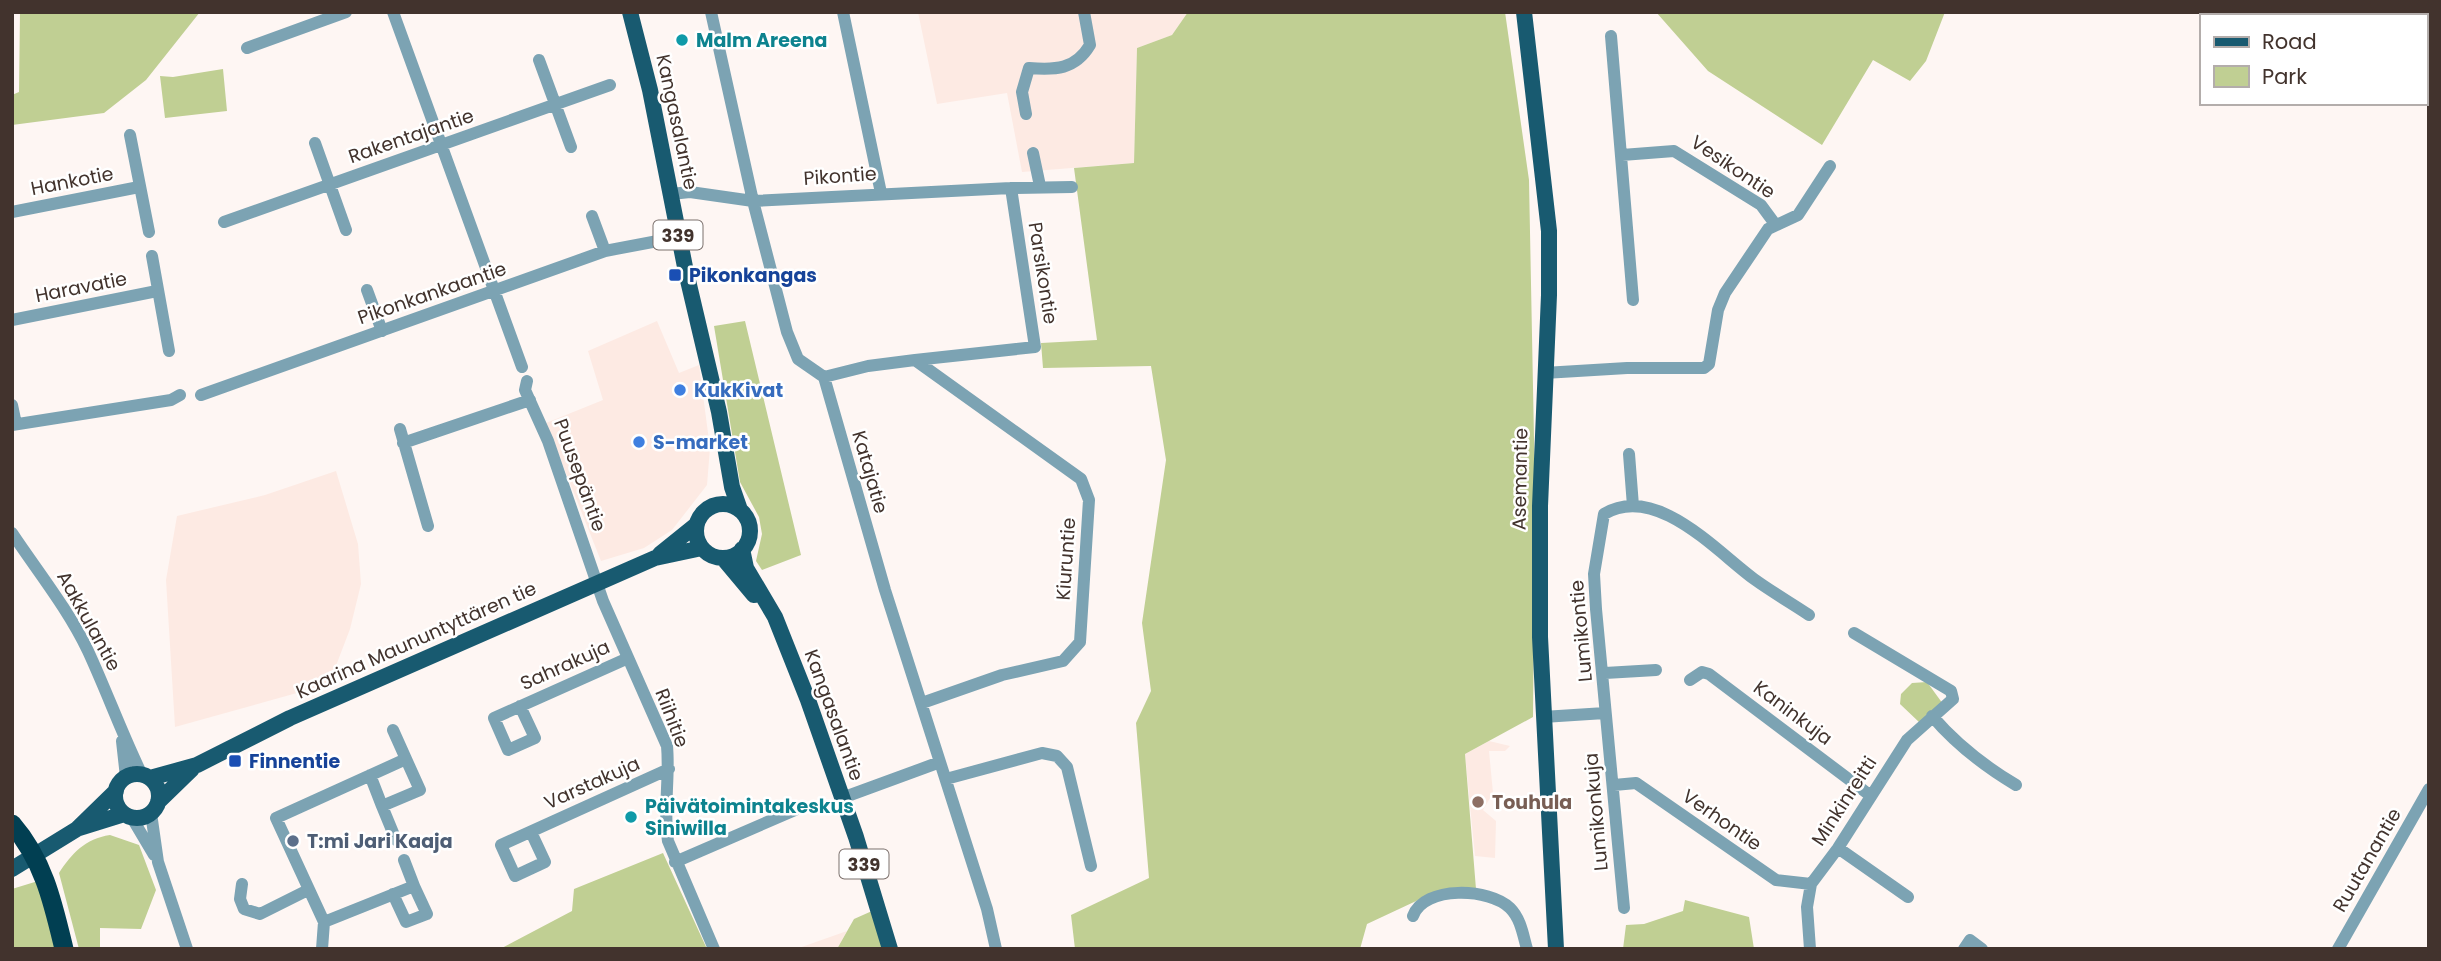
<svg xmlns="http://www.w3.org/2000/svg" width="2441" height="961" viewBox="0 0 2441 961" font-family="Poppins,sans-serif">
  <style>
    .built { fill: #fdeae3 }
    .green { fill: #c0cf93 }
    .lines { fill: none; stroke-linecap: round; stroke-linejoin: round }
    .minor { stroke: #7ca3b3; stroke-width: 12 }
    .major { stroke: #185a70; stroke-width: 16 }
    .highway { stroke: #013f52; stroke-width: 19 }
    .culture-dot { fill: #0f9aa8; stroke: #fff; stroke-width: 2.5 }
    .transit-dot { fill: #1a4fb4; stroke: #fff; stroke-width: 2.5 }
    .shop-dot { fill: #3f7fe0; stroke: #fff; stroke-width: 2.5 }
    .education-dot { fill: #8d6e63; stroke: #fff; stroke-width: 2.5 }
    .service-dot { fill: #5c6f8a; stroke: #fff; stroke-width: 2.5 }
    .labels { text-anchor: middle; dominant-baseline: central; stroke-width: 5; stroke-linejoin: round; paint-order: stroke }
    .shield { fill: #fff; stroke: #7b706c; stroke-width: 2 }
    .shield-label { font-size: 18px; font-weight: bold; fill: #42332d }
    .culture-label { font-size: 19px; font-weight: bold; fill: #0d838f; stroke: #fff; text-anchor: start }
    .street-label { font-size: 19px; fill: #42332d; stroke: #fff }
    .transit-label { font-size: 19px; font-weight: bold; fill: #164399; stroke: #fff; text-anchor: start }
    .shop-label { font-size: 19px; font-weight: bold; fill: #366cbe; stroke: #fff; text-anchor: start }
    .education-label { font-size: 19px; font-weight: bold; fill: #785e54; stroke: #fff; text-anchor: start }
    .service-label { font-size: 19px; font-weight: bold; fill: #4e5e75; stroke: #fff; text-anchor: start }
  </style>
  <rect width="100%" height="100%" fill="#fef6f3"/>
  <!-- built -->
  <path class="built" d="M918 12H1188L1172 35 1137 48 1134 163 1022 172 1007 93 937 104Z
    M657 321 679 373 699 365 710 448 707 485 672 530 644 548 601 561 546 423 603 400 588 351Z
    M336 471 358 544 361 584 350 629 329 684 175 727 166 580 177 516 265 495Z
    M1489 741 1510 746 1505 751H1489L1493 793 1483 810 1496 821 1495 858 1475 856 1465 754Z
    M847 931 837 949H796Z"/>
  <!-- green -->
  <path class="green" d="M20 12H200L146 80 104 113 12 125V95L19 92Z
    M1188 12H1505L1529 180 1535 490 1533 717 1465 754 1476 889 1429 895 1367 924 1360 949H1075L1071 915 1149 878 1136 723 1151 691 1142 623 1166 460 1151 366 1043 368 1041 343 1097 340 1074 168 1134 163 1137 48 1172 35Z
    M1656 12H1945L1926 61 1910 81 1873 60 1822 145 1708 71Z
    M223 69 227 111 165 118 160 76 173 77Z
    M745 321 801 555 762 570 756 561 762 534 759 517 740 482 714 326Z
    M1927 682 1943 704 1920 723 1900 704 1901 694 1912 683Z
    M110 835 139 845 156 890 141 929 100 928V949H79L59 873C72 853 85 839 110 835Z
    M663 853 707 949H500L572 911 574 889Z
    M38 881 55 949H12V889Z
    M1685 900 1749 917 1754 949H1623L1626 925 1644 924 1683 911Z
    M872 911 884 949H837L854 919Z"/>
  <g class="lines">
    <!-- minor -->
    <path class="minor" d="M393 12 522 367
      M711 12 753 201 787 332 798 359 824 377 885 590 987 909 996 949
      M843 12 881 193
      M1611 36 1633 300
      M247 48 346 12
      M539 60 571 147
      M1026 114 1022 92 1029 68C1055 70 1075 70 1090 45L1084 12
      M130 135 149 232
      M315 143 346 230
      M1033 153 1040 186
      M1622 155 1674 151 1761 205 1775 224
      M671 194 690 192 753 201 1011 188
      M12 212 139 187
      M592 216 605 251
      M224 222 610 85
      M152 256 169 351
      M367 290 382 331
      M12 320 157 291
      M915 360 1035 347 1011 188 1072 187
      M1544 373 1627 368H1704L1709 364 1718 310 1725 293 1768 229 1798 215 1830 166
      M824 377 868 366 915 360 1081 479 1089 500 1080 642 1063 661 1002 675 922 703
      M527 381 525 390 548 441 603 601 667 746C670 778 663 809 668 841L714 949
      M201 395 605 251 679 237
      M12 405 16 424
      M12 425 171 400 180 395
      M400 429 428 526
      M403 443 530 400
      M1629 454 1633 506
      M12 533C38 572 68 609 88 651 107 692 122 734 142 775
      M1605 673 1656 670
      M1690 680 1702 672 1709 674 1871 796
      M520 706 535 738 508 750 494 718 626 659
      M1932 716C1956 744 1984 766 2016 785
      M1543 717 1605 713
      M393 730 406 759
      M122 741 126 777
      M946 779 1042 753 1057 756 1067 767 1091 866
      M1614 785 1636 783 1776 880 1811 884
      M842 798 940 762
      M382 806 396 840
      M151 813 158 862 187 949
      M132 818 154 855
      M531 832 545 862 515 876 501 845 669 769
      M1838 848 1908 897
      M404 860 414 886
      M675 862 795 810
      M242 884 240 899 244 909 260 914 308 890
      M1624 908 1596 609 1594 574 1604 514C1656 483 1716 551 1754 579 1772 592 1791 603 1809 615
      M1413 916C1424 885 1490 888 1510 908 1521 919 1523 935 1527 949
      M324 922 414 886 427 914 406 922 393 894
      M322 949 324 922 276 818 406 759 420 790 382 806 370 775
      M1810 949 1807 907 1811 884 1838 848 1907 740 1953 699 1951 691 1854 633
      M1964 949 1970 940 1982 949
      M2338 949 2429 789"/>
    <!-- major -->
    <path class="major" d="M630 12 650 90 686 272 719 412 732 487 740 510
      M1524 12 1549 231V295L1540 506V637L1556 949
      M696 531a27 27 0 1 1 54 0a27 27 0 1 1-54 0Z
      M742 549 746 568 775 617 808 700 856 837 890 949
      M660 554 696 525
      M723 558 754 595
      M115 796a22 22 0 1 1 44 0a22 22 0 1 1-44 0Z
      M150 778 197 765 290 718 655 558 702 548
      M158 802 192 769
      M79 828 124 814
      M12 869 77 829 116 791"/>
    <!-- highway -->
    <path class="highway" d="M12 824C44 861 53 903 64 949"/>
  </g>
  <!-- markers -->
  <g class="culture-dot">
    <circle cx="682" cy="40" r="7"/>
    <circle cx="631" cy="817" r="7"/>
  </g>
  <g class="transit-dot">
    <rect x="668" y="268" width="14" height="14" rx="3.5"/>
    <rect x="228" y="754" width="14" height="14" rx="3.5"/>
  </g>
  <g class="shop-dot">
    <circle cx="680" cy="390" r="7"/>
    <circle cx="639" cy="442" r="7"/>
  </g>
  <circle class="education-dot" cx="1478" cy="802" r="7"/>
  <circle class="service-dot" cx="293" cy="841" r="7"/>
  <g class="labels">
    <!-- shield labels -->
    <g class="shield">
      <rect x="653.5" y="220.5" width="49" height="29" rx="5"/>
      <rect x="839.5" y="849.5" width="49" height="29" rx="5"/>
    </g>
    <g class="shield-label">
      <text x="678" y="235">339</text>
      <text x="864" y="864">339</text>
    </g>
    <!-- culture labels -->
    <g class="culture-label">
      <text x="696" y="40">Malm Areena</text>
      <text x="645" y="806">Päivätoimintakeskus<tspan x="645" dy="22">Siniwilla</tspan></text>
    </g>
    <!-- street labels -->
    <g class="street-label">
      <text transform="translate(677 122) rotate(78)">Kangasalantie</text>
      <text transform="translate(411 136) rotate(-19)">Rakentajantie</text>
      <text transform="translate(1733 167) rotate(34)">Vesikontie</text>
      <text transform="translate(840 176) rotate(-4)">Pikontie</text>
      <text transform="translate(72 181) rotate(-11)">Hankotie</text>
      <text transform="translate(1043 273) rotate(81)">Parsikontie</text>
      <text transform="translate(81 287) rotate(-11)">Haravatie</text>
      <text transform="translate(432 293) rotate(-19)">Pikonkankaantie</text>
      <text transform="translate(870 472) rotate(74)">Katajatie</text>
      <text transform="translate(580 475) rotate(70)">Puusepäntie</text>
      <text transform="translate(1520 479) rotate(-89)">Asemantie</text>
      <text transform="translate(1066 559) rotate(-86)">Kiuruntie</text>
      <text transform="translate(89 621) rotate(61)">Aakkulantie</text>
      <text transform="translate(1581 631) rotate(-95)">Lumikontie</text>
      <text transform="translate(416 640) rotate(-24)">Kaarina Maununtyttären tie</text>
      <text transform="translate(565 665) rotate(-24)">Sahrakuja</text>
      <text transform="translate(1793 713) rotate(37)">Kaninkuja</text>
      <text transform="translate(834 715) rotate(70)">Kangasalantie</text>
      <text transform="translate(672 718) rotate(69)">Riihitie</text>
      <text transform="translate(592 783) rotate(-24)">Varstakuja</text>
      <text transform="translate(1844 801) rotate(-57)">Minkinreitti</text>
      <text transform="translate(1596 812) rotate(-95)">Lumikonkuja</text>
      <text transform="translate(1722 820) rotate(35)">Verhontie</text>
      <text transform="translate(2367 860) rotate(-60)">Ruutanantie</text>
    </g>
    <!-- transit labels -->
    <g class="transit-label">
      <text x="689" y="275">Pikonkangas</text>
      <text x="249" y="761">Finnentie</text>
    </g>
    <!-- shop labels -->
    <g class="shop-label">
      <text x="694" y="390">KukKivat</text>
      <text x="653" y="442">S-market</text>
    </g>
    <!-- education labels -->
    <g class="education-label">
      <text x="1492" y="802">Touhula</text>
    </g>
    <!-- service labels -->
    <g class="service-label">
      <text x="307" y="841">T:mi Jari Kaaja</text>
    </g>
  </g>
  <!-- border -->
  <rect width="2441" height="961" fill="none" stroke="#42332d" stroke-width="28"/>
  <!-- legend -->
  <rect x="2200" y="14" width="228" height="91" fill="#ffffff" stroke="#b3adab" stroke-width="2"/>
  <rect x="2214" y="37" width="35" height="10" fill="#185a70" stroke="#b3adab" stroke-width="2"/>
  <text x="2262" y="49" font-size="21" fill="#42332d">Road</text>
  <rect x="2214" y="66" width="35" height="21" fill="#c0cf93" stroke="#b3adab" stroke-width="2"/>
  <text x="2262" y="84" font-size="21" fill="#42332d">Park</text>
</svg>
